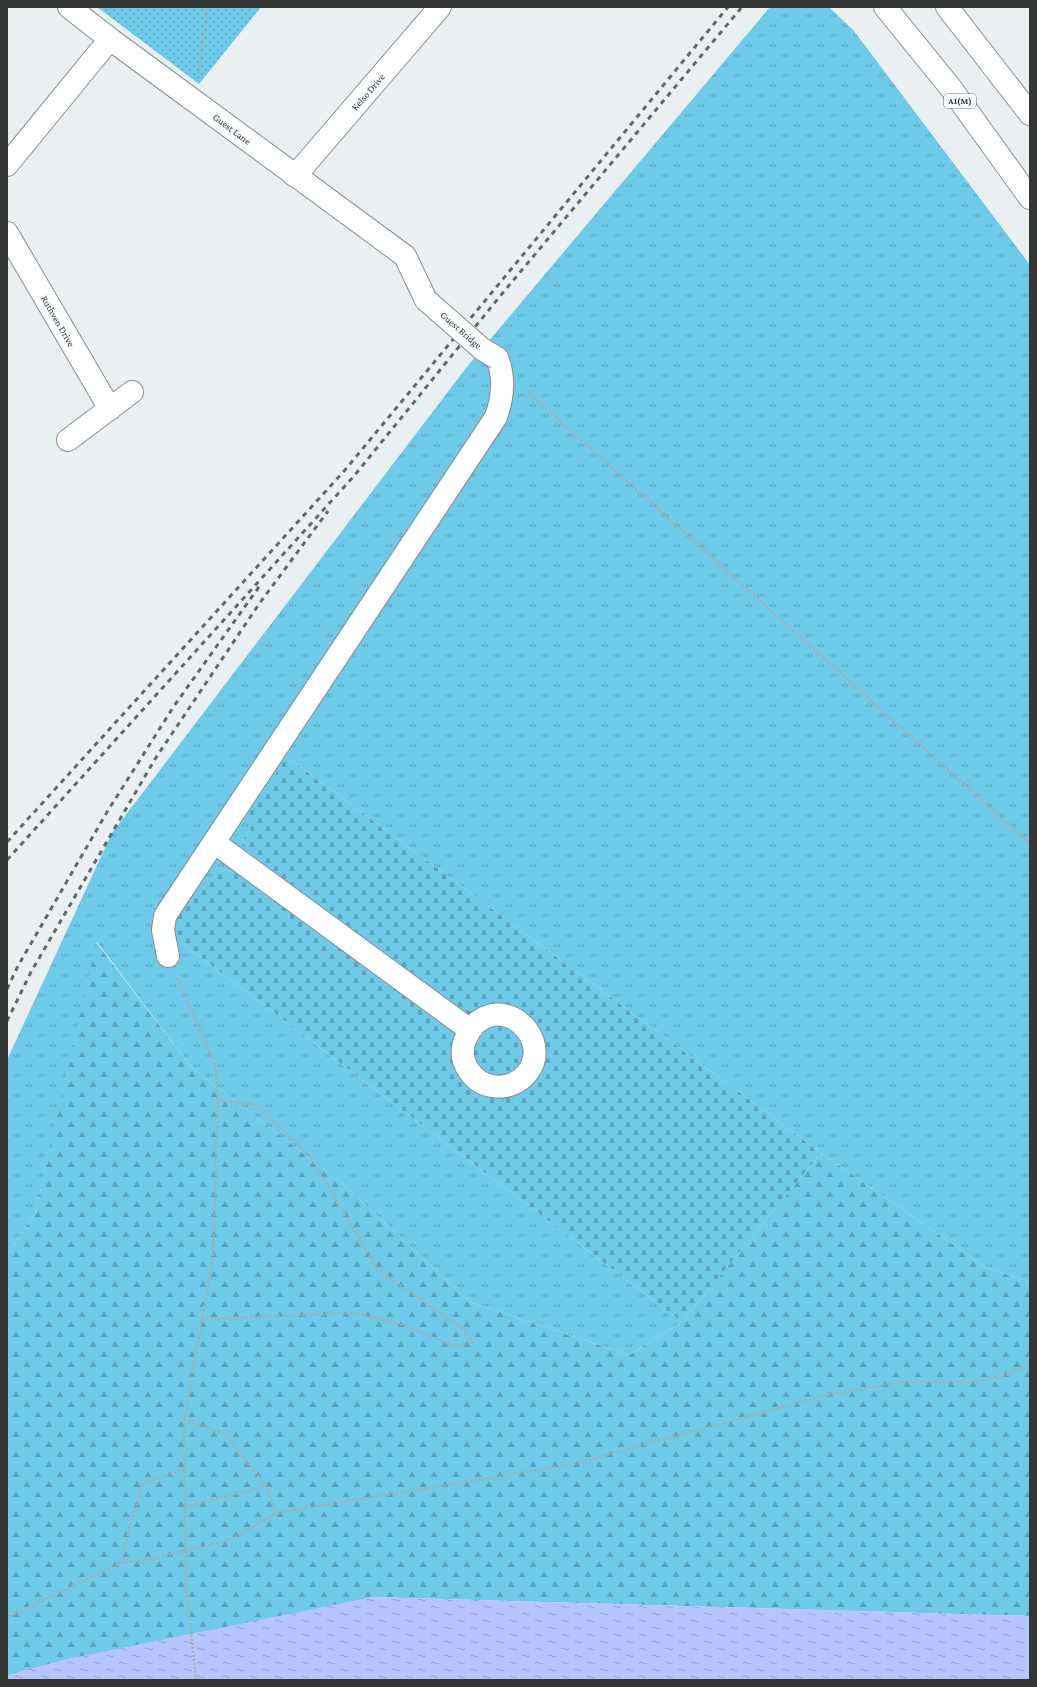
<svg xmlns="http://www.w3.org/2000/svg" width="1037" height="1687" viewBox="0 0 1037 1687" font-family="'Crimson Pro',serif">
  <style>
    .grass { fill: url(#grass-tufts) }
    .forest { fill: url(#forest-firs) }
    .cemetery { fill: url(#cemetery-stones) }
    .park { fill: url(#park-dots) }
    .water { fill: url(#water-ripples) }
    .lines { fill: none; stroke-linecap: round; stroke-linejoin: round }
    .minor-casing { stroke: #888d8f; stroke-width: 24 }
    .highway-casing { stroke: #888d8f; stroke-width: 24 }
    .path { stroke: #a8acad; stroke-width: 2.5; stroke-dasharray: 2 2; stroke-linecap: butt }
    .minor { stroke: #fff; stroke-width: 22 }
    .highway { stroke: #fff; stroke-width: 22 }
    .rail { stroke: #656868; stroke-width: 3; stroke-dasharray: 5 5; stroke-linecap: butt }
    .minor-bridge-casing { stroke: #888d8f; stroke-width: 24; stroke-linecap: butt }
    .minor-bridge { stroke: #fff; stroke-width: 22 }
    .labels { text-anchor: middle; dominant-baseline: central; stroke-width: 4; stroke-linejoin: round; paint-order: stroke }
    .shield { fill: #f7fcfe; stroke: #6e7172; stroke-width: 1 }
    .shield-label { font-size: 9px; font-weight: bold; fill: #343636 }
    .street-label { font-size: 10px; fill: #343636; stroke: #f7fcfe }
  </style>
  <defs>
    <pattern id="grass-tufts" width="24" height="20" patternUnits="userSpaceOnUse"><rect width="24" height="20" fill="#6dcae8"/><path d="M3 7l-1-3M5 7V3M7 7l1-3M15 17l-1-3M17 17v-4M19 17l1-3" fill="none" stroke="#5aa5bd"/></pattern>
    <pattern id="forest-firs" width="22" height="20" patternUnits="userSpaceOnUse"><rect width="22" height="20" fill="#6dcae8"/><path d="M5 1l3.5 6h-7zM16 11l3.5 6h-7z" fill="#5aa5bd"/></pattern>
    <pattern id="cemetery-stones" width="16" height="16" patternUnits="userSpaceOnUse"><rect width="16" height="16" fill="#6dcae8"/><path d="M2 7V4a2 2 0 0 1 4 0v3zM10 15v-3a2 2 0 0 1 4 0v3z" fill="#5aa5bd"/></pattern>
    <pattern id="park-dots" width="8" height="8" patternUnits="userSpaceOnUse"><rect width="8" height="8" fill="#6dcae8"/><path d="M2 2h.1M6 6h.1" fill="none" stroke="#5aa5bd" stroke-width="1.8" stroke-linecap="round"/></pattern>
    <pattern id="water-ripples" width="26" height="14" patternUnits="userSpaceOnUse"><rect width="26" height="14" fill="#b6c5fe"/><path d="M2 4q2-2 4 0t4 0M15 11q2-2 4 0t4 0" fill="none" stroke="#95a1ce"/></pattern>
  </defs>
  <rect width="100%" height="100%" fill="#eaeff1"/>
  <!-- grass -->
  <path class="grass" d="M770 7H829L854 31 1030 265V1282L987 1268 821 1153 287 757 251 830 243 840 249 851 235 872 222 870 172 923 187 947 682 1322 629 1355 470 1302 342 1183 192 1068 97 942 35 1214 7 1255V1060L112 833 466 368Z"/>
  <!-- forest -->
  <path class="forest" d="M96 942 192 1068 342 1183 470 1302 629 1355 682 1322 821 1153 987 1268 1030 1282V1616L373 1597 7 1680V1255L35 1214Z"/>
  <!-- cemetery -->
  <path class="cemetery" d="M287 757 821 1153 682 1322 187 947 171 923 203 880H212L222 870 235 872 249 852 243 840 251 830 248 814Z"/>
  <!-- park -->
  <path class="park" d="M97 7H261L199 84Z"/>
  <!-- water -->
  <path class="water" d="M373 1597 1030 1616V1680H7V1675L67 1659Z"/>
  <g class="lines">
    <defs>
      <path id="minor" d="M69 7 110 39 405 256 426 300
        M7 165 110 39
        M295 176 440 7
        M7 233 110 409
        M68 440 132 392
        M215 843 470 1030C473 1027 475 1023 479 1021 514 996 557 1050 521 1079 513 1085 503 1088 492 1086 474 1083 458 1063 464 1043 465 1039 468 1034 470 1030
        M168 956 163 930 165 916 496 417C503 397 505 377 497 358"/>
      <path id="highway" d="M885 7 950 87 1030 198
        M947 7 1030 114"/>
    </defs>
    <!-- minor casing -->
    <use href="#minor" class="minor-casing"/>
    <!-- highway casing -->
    <use href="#highway" class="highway-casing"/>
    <!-- path -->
    <path class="path" d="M199 73 207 7
      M528 392 1030 844
      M177 978 215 1064 218 1100 213 1257 184 1420 186 1584 196 1680
      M202 1319 356 1313 406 1326 456 1347 472 1342 465 1330 378 1270 310 1156 255 1105 218 1100
      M184 1420 224 1433 266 1486 276 1513 569 1465 827 1395 901 1382H972L1006 1375 1030 1363
      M185 1507 266 1486
      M120 1563 142 1484 185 1469
      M7 1618 120 1563 152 1559 232 1539 276 1513"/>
    <!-- minor -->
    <use href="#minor" class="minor"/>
    <!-- highway -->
    <use href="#highway" class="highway"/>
    <!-- rail -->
    <path class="rail" d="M7 842 345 470 728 7
      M7 860 354 476 501 295 742 7
      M7 989 18 966 107 812 174 706 261 584
      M7 1021 31 972 155 759 259 604 328 511"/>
    <defs>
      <path id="minor-bridge" d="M426 300 482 349 497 358"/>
    </defs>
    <!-- minor-bridge casing -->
    <use href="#minor-bridge" class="minor-bridge-casing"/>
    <!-- minor-bridge -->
    <use href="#minor-bridge" class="minor-bridge"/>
  </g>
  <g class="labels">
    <!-- shield labels -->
    <rect class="shield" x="944" y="94" width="32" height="14" rx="3"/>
    <g class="shield-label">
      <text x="960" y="101">A1(M)</text>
    </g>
    <!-- street labels -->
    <g class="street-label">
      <text transform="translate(368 92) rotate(-49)">Kelso Drive</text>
      <text transform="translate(232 129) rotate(37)">Guest Lane</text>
      <text transform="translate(58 321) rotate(60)">Ruthven Drive</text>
      <text transform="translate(461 330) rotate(41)">Guest Bridge</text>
    </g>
  </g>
  <!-- border -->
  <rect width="1037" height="1687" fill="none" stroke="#343636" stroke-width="16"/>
</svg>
